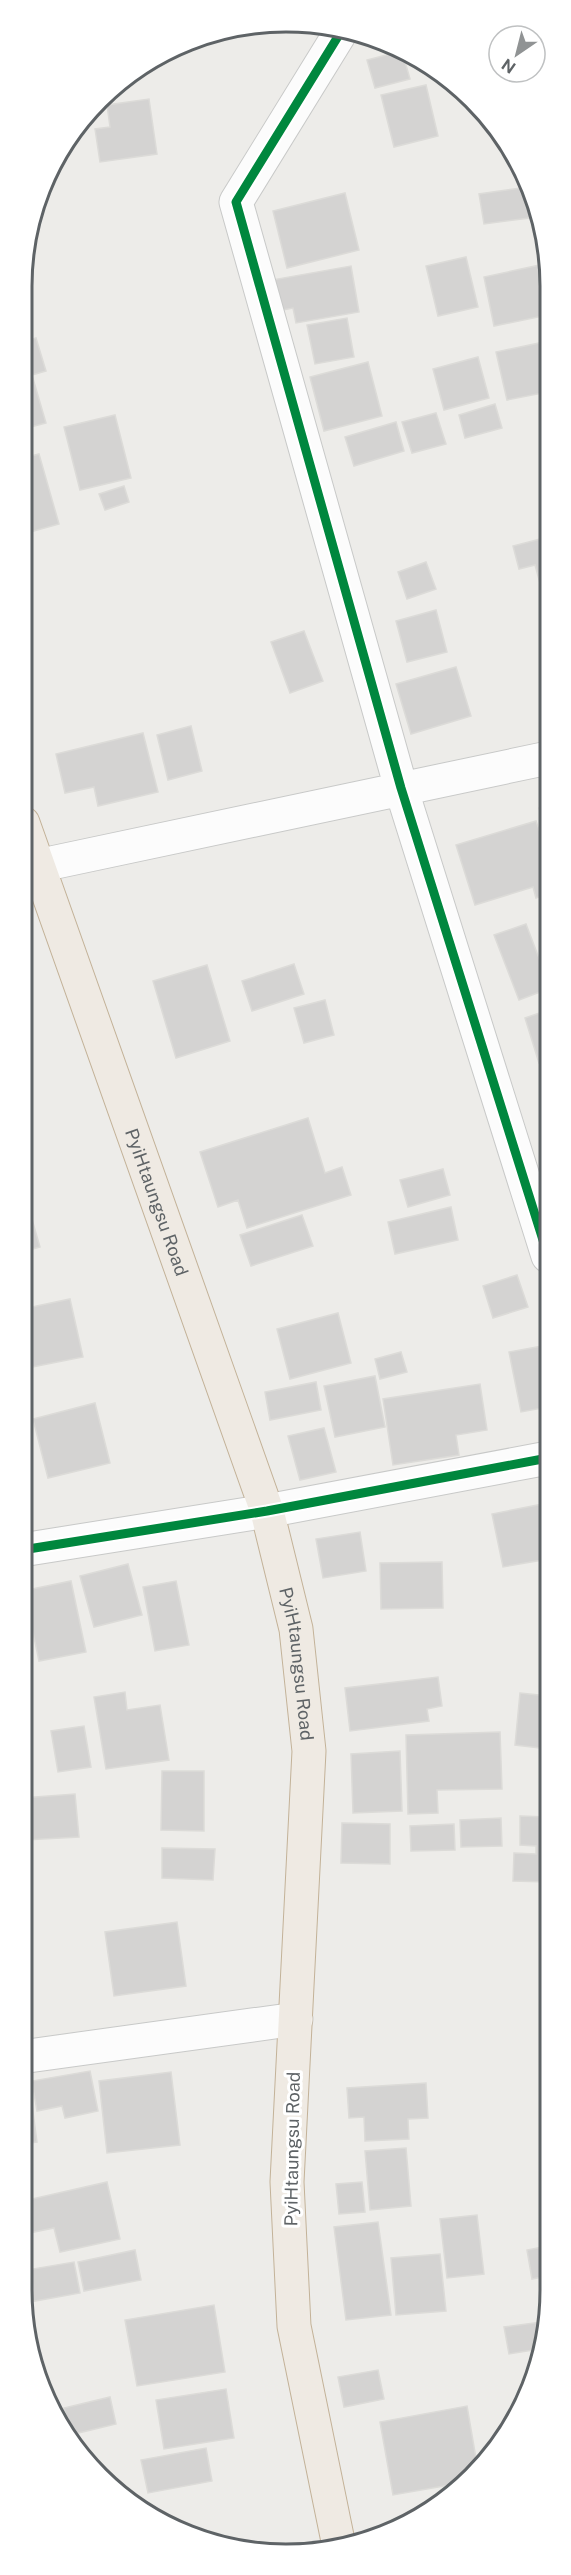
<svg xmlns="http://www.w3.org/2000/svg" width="571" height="2575" viewBox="0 0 571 2575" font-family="'Public Sans',sans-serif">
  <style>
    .building { fill: #d4d3d2; stroke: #dcdbd8; stroke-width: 1.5 }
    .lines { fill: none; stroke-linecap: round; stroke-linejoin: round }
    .street-casing { stroke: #c8c9c8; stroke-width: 35 }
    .highway-casing { stroke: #c3b298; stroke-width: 35 }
    .street { stroke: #fcfcfc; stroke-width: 33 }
    .highway { stroke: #efeae3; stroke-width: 33 }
    .cycleway-casing { stroke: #fff; stroke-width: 13 }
    .cycleway { stroke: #00873e; stroke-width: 9 }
    .labels { text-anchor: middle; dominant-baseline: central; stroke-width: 6; stroke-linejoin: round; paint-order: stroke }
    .street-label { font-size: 18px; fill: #5e6366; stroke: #fff }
    .rim { fill: none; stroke: #5e6366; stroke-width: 3 }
  </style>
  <rect width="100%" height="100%" fill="#edece9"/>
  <!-- building -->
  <path class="building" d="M402 51 410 79 375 88 367 60Z
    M426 85 438 136 394 147 381 95Z
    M149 99 157 154 100 162 95 129 110 127 107 105Z
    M528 187 537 217 484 224 479 194Z
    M345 193 359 250 287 268 273 211Z
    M466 257 478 307 438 316 426 266Z
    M540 265 548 303V315L494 326 484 277Z
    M351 266 359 312 296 323 293 308 277 311 272 280Z
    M347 318 354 357 315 364 307 325Z
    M36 338 46 371 32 375 46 423 23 429V342Z
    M544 342 548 358V392L507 400 496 352Z
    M478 357 489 398 444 410 433 369Z
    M368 362 382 416 324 431 310 377Z
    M495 404 502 428 465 438 459 415Z
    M436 413 446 444 412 453 402 422Z
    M115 415 131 478 80 490 64 427Z
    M396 422 404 451 354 466 345 437Z
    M39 454 59 524 23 534V458Z
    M124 486 129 502 105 510 99 494Z
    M548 537V612L535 565 519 569 513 546Z
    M426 562 436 589 407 599 398 572Z
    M436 610 447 652 407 662 396 621Z
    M304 631 323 681 290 693 271 642Z
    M456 667 471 716 411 734 396 684Z
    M191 726 202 771 168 780 157 735Z
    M143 733 158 792 98 806 94 787 65 793 56 754Z
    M548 806V837L539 808Z
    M536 821 548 856V894L536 898 533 887 475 905 456 845Z
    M526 924 548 982V989L519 1000 494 935Z
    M294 964 304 994 252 1011 242 981Z
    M207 965 230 1041 176 1058 153 981Z
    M325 1000 334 1035 304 1043 294 1008Z
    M548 1010V1061L539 1063 525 1018Z
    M22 1093 32 1129 22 1132Z
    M308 1118 325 1173 342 1167 351 1195 247 1228 238 1200 218 1207 200 1152Z
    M443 1169 450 1195 408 1207 400 1180Z
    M22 1185 40 1247 22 1252Z
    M451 1207 458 1240 395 1254 388 1222Z
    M302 1215 313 1246 251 1266 240 1235Z
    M517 1275 528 1307 493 1318 483 1286Z
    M70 1299 83 1357 22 1369V1309Z
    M338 1313 351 1363 290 1379 277 1329Z
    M548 1345V1407L521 1412 509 1352Z
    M401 1352 407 1372 380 1379 375 1359Z
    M375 1376 385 1427 335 1437 324 1386Z
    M316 1382 321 1410 270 1420 265 1392Z
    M480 1384 487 1430 456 1435 459 1455 393 1465 383 1399Z
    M95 1403 110 1463 48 1478 33 1419Z
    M324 1428 336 1472 300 1480 288 1436Z
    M548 1503V1559L503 1567 492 1514Z
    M360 1532 366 1571 323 1578 316 1539Z
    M442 1562 443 1608 381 1609 380 1563Z
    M128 1564 142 1615 94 1627 80 1576Z
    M71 1581 86 1652 39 1661 31 1623 22 1625V1591Z
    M176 1581 189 1645 155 1651 143 1587Z
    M438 1677 442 1706 427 1709 429 1721 350 1731 345 1688Z
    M125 1692 127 1710 160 1705 169 1760 106 1769 94 1697Z
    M520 1693 548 1696V1749L515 1745Z
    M84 1726 91 1767 58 1772 51 1731Z
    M500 1732 502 1789 437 1790 438 1813 408 1814 406 1735Z
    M400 1751 402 1811 353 1813 351 1754Z
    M162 1771H204V1831L161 1830Z
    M75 1794 79 1837 25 1840 22 1798Z
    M520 1816 548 1817V1882L513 1881 514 1853 536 1854V1846L520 1845Z
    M501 1818 502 1846 461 1847 460 1820Z
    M342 1823 390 1824V1864L341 1863Z
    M454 1824 455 1850 411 1851 410 1826Z
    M162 1848 215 1849 213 1880 162 1878Z
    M177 1922 186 1986 114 1996 105 1932Z
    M90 2071 98 2111 65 2118 62 2106 37 2111 32 2081Z
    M171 2072 180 2145 107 2153 99 2081Z
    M29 2082 37 2142 21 2144V2083Z
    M426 2083 428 2118 408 2119 409 2139 365 2141 364 2117 349 2118 347 2088Z
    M21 2148 29 2193 21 2194Z
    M406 2148 411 2206 370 2210 365 2151Z
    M107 2182 120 2239 60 2252 54 2228 29 2233 23 2201Z
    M362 2182 365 2212 339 2214 336 2184Z
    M477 2215 484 2274 447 2278 440 2219Z
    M378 2222 391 2315 346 2320 334 2227Z
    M548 2246V2276L532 2279 527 2250Z
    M135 2250 141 2280 84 2291 78 2262Z
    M440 2254 446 2311 396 2315 391 2258Z
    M74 2262 80 2293 24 2303 21 2271Z
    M214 2305 225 2372 137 2386 125 2320Z
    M541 2322 544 2336 539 2349 509 2354 504 2327Z
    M378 2370 384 2399 344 2407 338 2377Z
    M226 2389 234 2438 164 2449 156 2400Z
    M110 2397 116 2424 70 2435 64 2408Z
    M467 2406 477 2464 461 2483 393 2495 380 2422Z
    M206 2448 212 2481 148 2493 141 2460Z"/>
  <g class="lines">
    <defs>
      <path id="street" d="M342 30 236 202 401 788 548 1256
        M23 869 548 758
        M22 1550 267 1511 548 1458
        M21 2057 296 2019"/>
      <g id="highway">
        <path id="s1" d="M23 823 267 1511 296 1629 309 1751 287 2182 294 2326 339 2546"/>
      </g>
    </defs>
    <!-- street casing -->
    <use href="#street" class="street-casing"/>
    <!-- highway casing -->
    <use href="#highway" class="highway-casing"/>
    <!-- street -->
    <use href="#street" class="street"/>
    <!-- highway -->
    <use href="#highway" class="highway"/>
    <defs>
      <path id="cycleway" d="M342 30 236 202 401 788 548 1256
        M22 1550 267 1511 548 1458"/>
    </defs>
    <!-- cycleway casing -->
    <use href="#cycleway" class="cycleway-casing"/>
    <!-- cycleway -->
    <use href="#cycleway" class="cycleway"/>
  </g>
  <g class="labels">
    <!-- street labels -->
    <g class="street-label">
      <text stroke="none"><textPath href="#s1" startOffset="402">PyiHtaungsu Road</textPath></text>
      <text stroke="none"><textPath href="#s1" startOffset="886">PyiHtaungsu Road</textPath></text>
      <text transform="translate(292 2149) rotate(-89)">PyiHtaungsu Road</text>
    </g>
  </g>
  <!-- crop -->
  <path d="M0 0H571V2575H0ZM286 32H286A254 254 0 0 1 540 286V2290A254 254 0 0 1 286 2544H286A254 254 0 0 1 32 2290V286A254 254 0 0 1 286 32Z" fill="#fff" fill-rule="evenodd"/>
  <path class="rim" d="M286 32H286A254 254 0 0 1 540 286V2290A254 254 0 0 1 286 2544H286A254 254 0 0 1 32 2290V286A254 254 0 0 1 286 32Z"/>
  <!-- north arrow -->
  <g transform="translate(517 54) rotate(215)"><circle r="28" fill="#ffffff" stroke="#bfc1c2" stroke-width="1.5"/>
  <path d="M0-4.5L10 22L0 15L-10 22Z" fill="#909394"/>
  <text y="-9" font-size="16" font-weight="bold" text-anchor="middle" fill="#5e6366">N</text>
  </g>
</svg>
